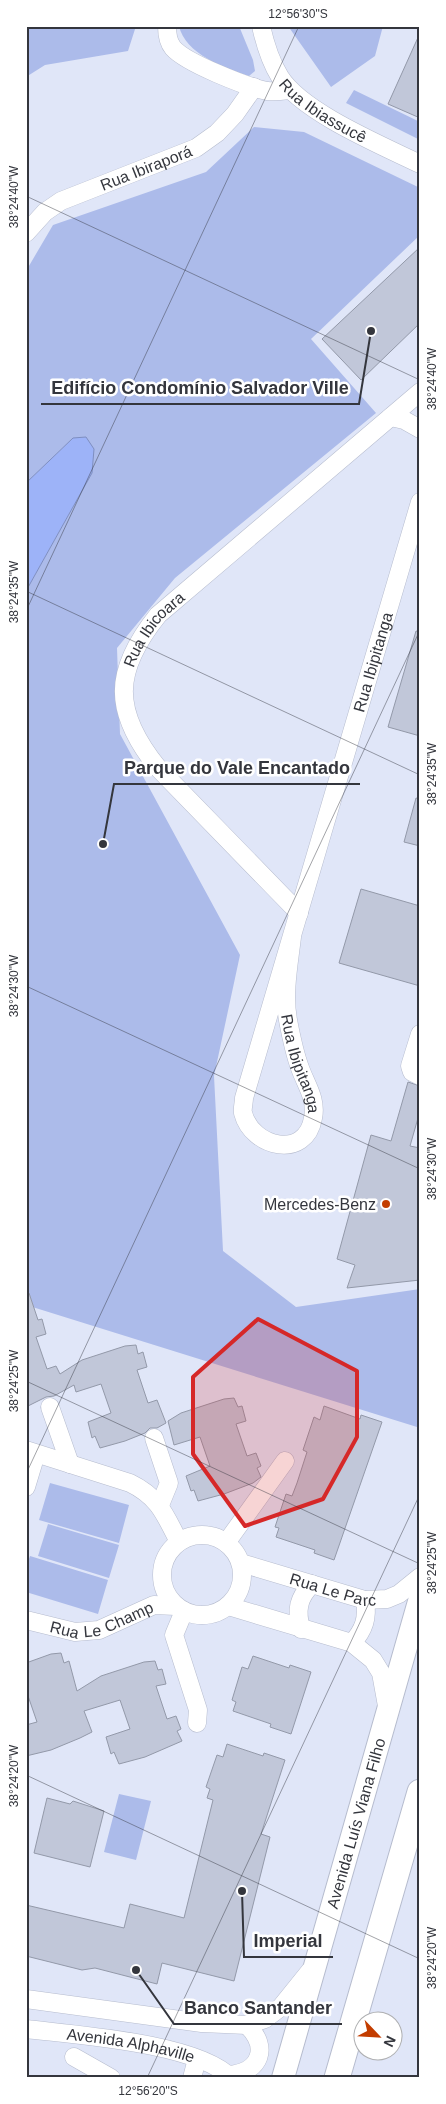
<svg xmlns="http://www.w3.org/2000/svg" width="446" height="2104" viewBox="0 0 446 2104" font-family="Arial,sans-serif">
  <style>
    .green { fill: #acbbea }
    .water { fill: #9db3f8; stroke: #7e8ec0 }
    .building { fill: #c1c7d9; stroke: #9399a9 }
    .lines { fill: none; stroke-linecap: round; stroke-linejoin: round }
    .minor-casing { stroke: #b6bcce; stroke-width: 19 }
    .major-casing { stroke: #b6bcce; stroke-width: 24 }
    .highway-casing { stroke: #b6bcce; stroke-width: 27 }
    .minor { stroke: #fff; stroke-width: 18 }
    .major { stroke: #fff; stroke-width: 22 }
    .highway { stroke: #fff; stroke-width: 25 }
    .marked { fill: #d62828; fill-opacity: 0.2; stroke: #d62828; stroke-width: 4; stroke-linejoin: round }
    .ticks { fill: none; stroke: #34363d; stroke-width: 1; stroke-opacity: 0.45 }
    .poi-dot { fill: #c33d00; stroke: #fff; stroke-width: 2 }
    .labels { text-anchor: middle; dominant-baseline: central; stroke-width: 5; stroke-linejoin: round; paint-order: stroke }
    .street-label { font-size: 16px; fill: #34363d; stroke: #fff }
    .poi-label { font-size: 16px; fill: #34363d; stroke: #fff; text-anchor: end }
    .leader { fill: none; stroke: #34363d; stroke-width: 2 }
    .callout-dot { fill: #34363d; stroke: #fff; stroke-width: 2 }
    .callout-label { font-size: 18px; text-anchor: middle; font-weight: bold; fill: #34363d; stroke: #fff; stroke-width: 5; stroke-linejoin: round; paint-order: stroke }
    .neatline { fill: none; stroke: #34363d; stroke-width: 2 }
    .ticks-label { font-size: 12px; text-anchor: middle; fill: #34363d }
  </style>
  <rect width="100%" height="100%" fill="#e0e6f8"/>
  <!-- green -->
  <path class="green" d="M26 26H136L128 51 45 65 26 77Z
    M179 26H239L253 60 255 71 249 76C225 68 185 54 179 26Z
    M288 26H383L375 56 331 87Z
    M354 90 420 122V140L346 103Z
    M254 127 304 132 420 188V235L311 339 376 413 175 578 117 648 120 734 240 955 214 1076 223 1251 296 1307 420 1289V1418L417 1427 26 1305V591L92 473 73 438 26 483V271L53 225 206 172Z
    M50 1483 129 1505 119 1543 39 1520Z
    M48 1524 119 1545 109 1578 38 1556Z
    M30 1556 108 1580 98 1614 26 1592V1567Z
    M119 1794 151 1801 136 1860 104 1852Z"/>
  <!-- water -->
  <path class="water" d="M86 437 94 449 92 473 26 591V483L73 438Z"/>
  <!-- building -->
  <path class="building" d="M420 33V118L388 104Z
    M420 247V323L361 380 322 339Z
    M416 631 420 632V736L388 727Z
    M416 798 420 799V846L404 842Z
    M361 889 420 906V986L339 963Z
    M408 1082 420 1086V1111L410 1146 420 1148V1280L347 1288 355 1265 337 1259 371 1135 391 1141Z
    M26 1293H29L38 1320 42 1319 46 1334 36 1337 47 1369 56 1366 60 1374 82 1360 125 1346 136 1345 138 1354 143 1352 147 1367 137 1370 148 1403 157 1400 166 1423 157 1428H150L145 1433 125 1441 100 1448 95 1436 92 1438 88 1422 111 1413 101 1384 76 1392 74 1385 54 1396 46 1397 26 1407Z
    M234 1398 238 1407 242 1406 246 1421 236 1424 247 1456 256 1453 261 1466 257 1468 261 1477 253 1483 224 1494 198 1501 194 1490 191 1491 186 1476 210 1466 200 1437 174 1445 168 1421 181 1413 224 1399Z
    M324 1406 360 1419 361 1415 382 1422 334 1560 314 1553 315 1550 276 1537 279 1528 275 1527 286 1494 292 1496 297 1483 307 1452 303 1450 314 1417 320 1420Z
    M61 1653 64 1663 69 1661 77 1691 101 1676 144 1662 155 1661 158 1670 162 1669 166 1684 156 1686 167 1719 176 1716 181 1729 177 1731 182 1741 145 1757 119 1764 114 1752 111 1754 106 1737 130 1729 120 1700 84 1711 92 1732 80 1738 51 1750 26 1756V1725L37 1722 26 1690V1663L51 1654Z
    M253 1656 289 1668 290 1665 311 1672 291 1734 270 1727 271 1724 233 1711 236 1702 232 1700 242 1667 248 1669Z
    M227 1744 263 1756 264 1753 285 1760 261 1834 270 1837 234 1981 162 1963 157 1984 95 1968 82 1970 26 1956V1905L124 1928 130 1904 184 1918 213 1800 207 1798 210 1789 206 1787 217 1755 223 1757Z
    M47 1798 70 1804 73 1801 104 1811 90 1867 34 1853Z"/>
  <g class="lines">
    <defs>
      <g id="minor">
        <path d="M167 26C167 34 168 42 173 48 186 63 247 87 267 91 275 92 282 91 290 90"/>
        <path id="s1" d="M261 26C265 44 270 61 280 77 302 112 381 145 420 164"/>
        <path id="s2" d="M26 233 45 212 61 201 196 148 217 133 235 114 254 87"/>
        <path d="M391 417 404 420 420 429"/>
        <path id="s3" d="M299 913 158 768C112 711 113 671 158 615L420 392"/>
        <path id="s4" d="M292 937C289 963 283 994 288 1020 291 1036 294 1052 300 1068 306 1085 317 1099 313 1118 306 1160 252 1148 243 1113 242 1109 244 1103 244 1098L420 502"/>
        <path d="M420 1034 410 1066 412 1072 420 1076"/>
        <path d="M50 1407 70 1464"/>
        <path d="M154 1438 169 1483 160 1505"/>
        <path d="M26 1450 130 1483C159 1497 165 1515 179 1542"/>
        <path d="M26 1487 36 1454"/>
        <circle cx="202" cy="1575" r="40"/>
        <path d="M226 1543 285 1461"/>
        <path id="s5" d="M241 1563 365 1600 387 1599 399 1594 420 1577"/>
        <path d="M228 1606 352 1643 373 1660 381 1673 387 1706"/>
        <path d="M184 1611 174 1635 198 1710 197 1723"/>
        <path id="s6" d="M26 1620 75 1632 99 1630 154 1605 176 1606"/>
        <path d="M301 1629C296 1610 298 1598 312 1584"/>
        <path d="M352 1643C364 1630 368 1618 365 1600"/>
        <path d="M26 1999 202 2023 247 2025 265 2019 281 2007 310 1971"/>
        <path id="s7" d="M26 2029C75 2035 198 2043 231 2078"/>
        <path d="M74 2057 111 2078"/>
        <path d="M229 2075C260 2072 270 2048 247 2025"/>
        <path d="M192 2078 197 2059"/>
      </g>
      <g id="major">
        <path id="s8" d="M283 2078 420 1598"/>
      </g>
      <path id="highway" d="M337 2078 420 1792"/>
    </defs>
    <!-- minor casing -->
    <use href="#minor" class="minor-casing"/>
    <!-- major casing -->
    <use href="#major" class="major-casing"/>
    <!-- highway casing -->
    <use href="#highway" class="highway-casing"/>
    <!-- minor -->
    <use href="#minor" class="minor"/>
    <!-- major -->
    <use href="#major" class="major"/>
    <!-- highway -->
    <use href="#highway" class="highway"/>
  </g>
  <!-- marked area -->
  <path class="marked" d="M258 1319 357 1371V1437L323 1499 245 1526 193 1454V1377Z"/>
  <!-- ticks -->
  <path class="ticks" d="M26 196 420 380M26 591 420 775M26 611 299 26M26 986 420 1169M26 1381 420 1564M26 1474 420 630M26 1775 420 1959M147 2078 420 1494"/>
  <!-- markers -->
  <circle class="poi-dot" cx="386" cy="1204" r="5"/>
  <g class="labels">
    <!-- street labels -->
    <g class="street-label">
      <text stroke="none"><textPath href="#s1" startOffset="110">Rua Ibiassucê</textPath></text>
      <text stroke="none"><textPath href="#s2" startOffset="139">Rua Ibiraporá</textPath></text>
      <text stroke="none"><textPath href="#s3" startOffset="359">Rua Ibicoara</textPath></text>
      <text stroke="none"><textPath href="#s4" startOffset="754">Rua Ibipitanga</textPath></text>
      <text stroke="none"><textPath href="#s4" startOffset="129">Rua Ibipitanga</textPath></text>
      <text stroke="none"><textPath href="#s5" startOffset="96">Rua Le Parc</textPath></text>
      <text stroke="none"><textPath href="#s6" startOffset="79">Rua Le Champ</textPath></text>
      <text stroke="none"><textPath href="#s8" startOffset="265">Avenida Luís Viana Filho</textPath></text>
      <text stroke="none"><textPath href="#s7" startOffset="106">Avenida Alphaville</textPath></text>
    </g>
    <!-- poi labels -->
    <g class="poi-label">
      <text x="376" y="1204">Mercedes-Benz</text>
    </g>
  </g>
  <!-- callouts -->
  <path class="leader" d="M371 331L359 404H41M103 844L114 784H360M242 1891L244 1957H333M136 1970L174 2024H342"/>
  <g class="callout-dot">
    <circle cx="371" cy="331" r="5"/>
    <circle cx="103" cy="844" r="5"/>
    <circle cx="242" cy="1891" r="5"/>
    <circle cx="136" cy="1970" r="5"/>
  </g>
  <g class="callout-label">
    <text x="200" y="394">Edifício Condomínio Salvador Ville</text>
    <text x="237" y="774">Parque do Vale Encantado</text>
    <text x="288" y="1947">Imperial</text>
    <text x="258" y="2014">Banco Santander</text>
  </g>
  <!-- border -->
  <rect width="446" height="2104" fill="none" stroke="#ffffff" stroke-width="55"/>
  <!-- north arrow -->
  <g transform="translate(378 2036) rotate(115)"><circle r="24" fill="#ffffff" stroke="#aeafb1"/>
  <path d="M0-4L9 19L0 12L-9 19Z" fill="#c33d00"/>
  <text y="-8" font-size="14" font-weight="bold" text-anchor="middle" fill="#34363d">N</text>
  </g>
  <rect x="28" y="28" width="390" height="2048" class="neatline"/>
  <g class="ticks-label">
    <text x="298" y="18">12°56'30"S</text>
    <text transform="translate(14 197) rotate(-90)" y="4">38°24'40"W</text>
    <text transform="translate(432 379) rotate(-90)" y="4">38°24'40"W</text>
    <text transform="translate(14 592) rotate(-90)" y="4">38°24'35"W</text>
    <text transform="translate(432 774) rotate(-90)" y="4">38°24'35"W</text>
    <text transform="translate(14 986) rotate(-90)" y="4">38°24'30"W</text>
    <text transform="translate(432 1169) rotate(-90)" y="4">38°24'30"W</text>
    <text transform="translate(14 1381) rotate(-90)" y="4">38°24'25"W</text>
    <text transform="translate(432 1563) rotate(-90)" y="4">38°24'25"W</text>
    <text transform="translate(14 1776) rotate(-90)" y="4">38°24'20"W</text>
    <text transform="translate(432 1958) rotate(-90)" y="4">38°24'20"W</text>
    <text x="148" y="2095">12°56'20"S</text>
  </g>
</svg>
